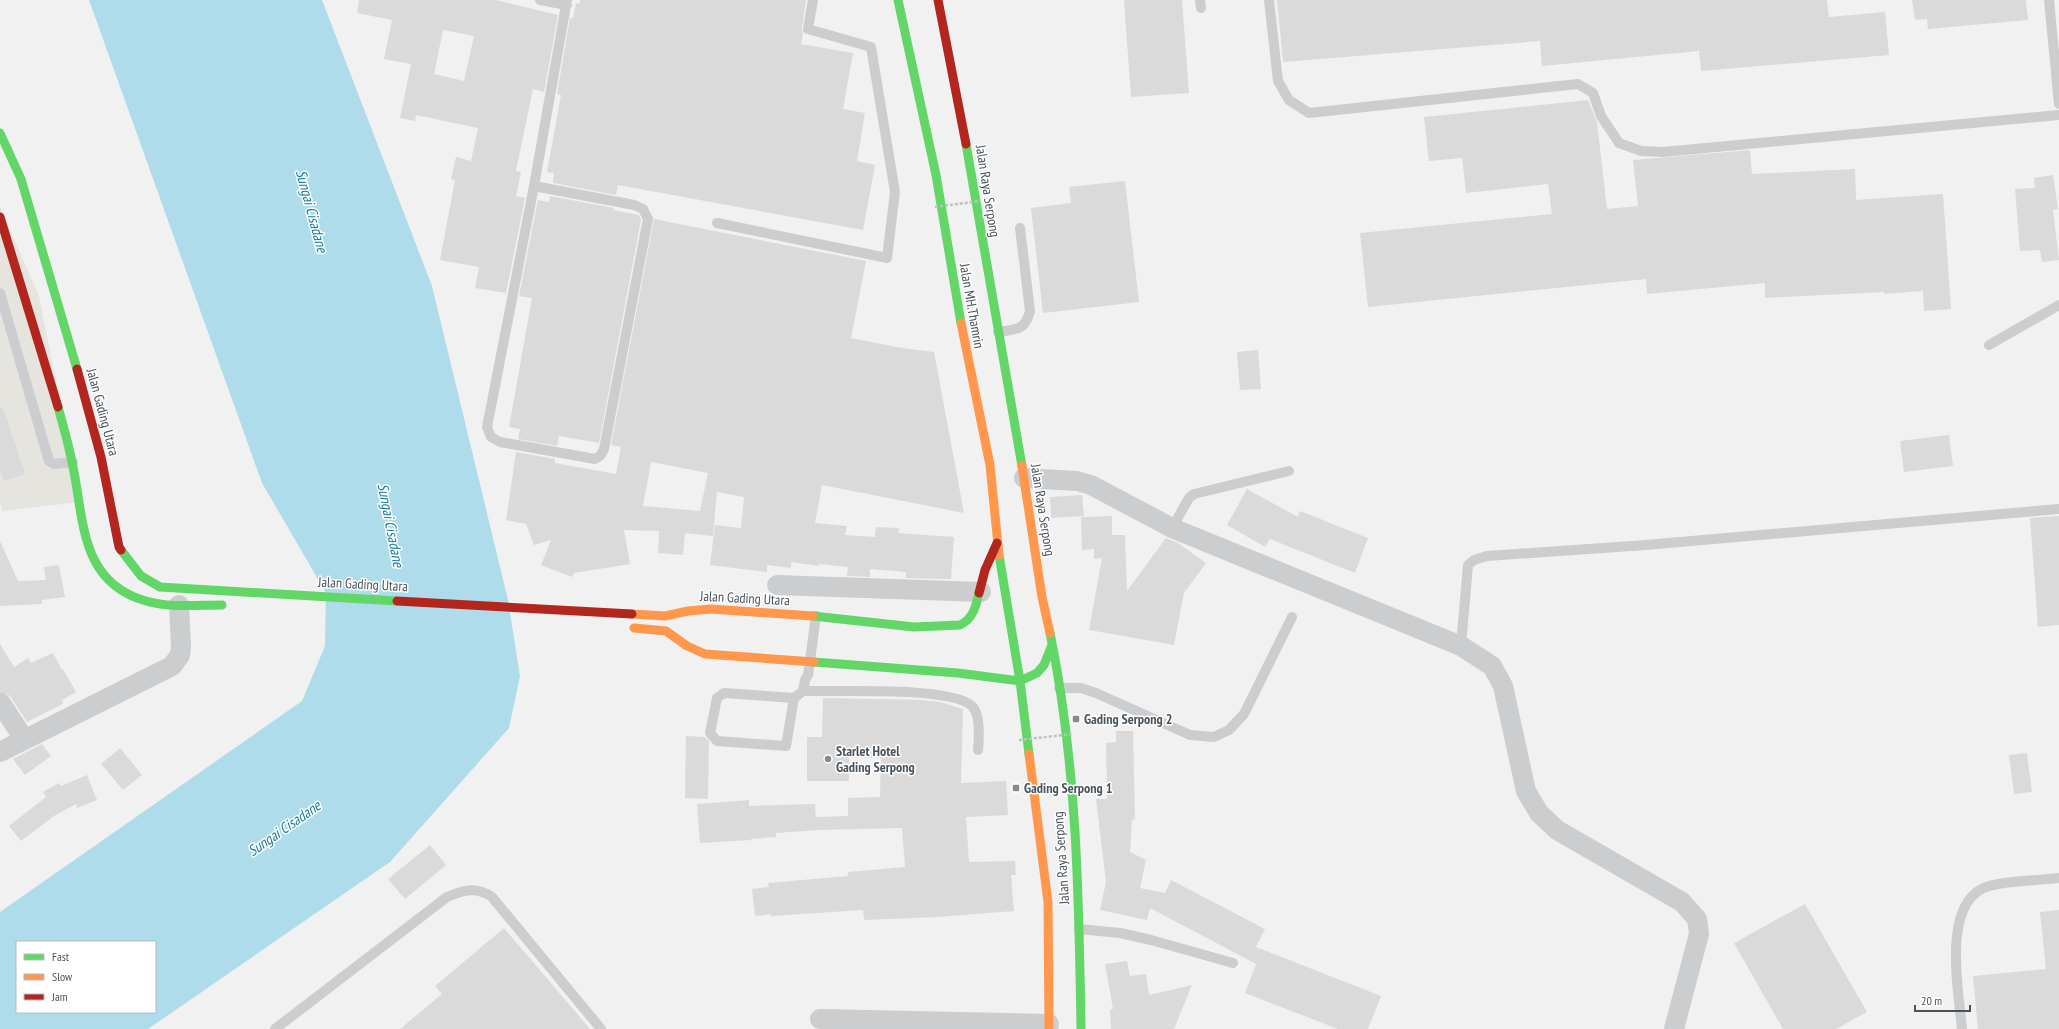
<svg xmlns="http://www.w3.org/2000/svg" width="2059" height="1029" viewBox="0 0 2059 1029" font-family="'PT Sans Narrow',sans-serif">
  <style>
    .commercial { fill: #e5e4df }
    .water { fill: #aedcea; fill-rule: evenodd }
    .building { fill: #dadadb; fill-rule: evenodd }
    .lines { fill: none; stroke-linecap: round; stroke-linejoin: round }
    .lane { stroke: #cbcdcf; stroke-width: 10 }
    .street { stroke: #cbcdcf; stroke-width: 20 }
    .fast { stroke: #63d668; stroke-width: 9 }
    .slow { stroke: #ff974d; stroke-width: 9 }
    .jam { stroke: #b3261e; stroke-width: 9 }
    .path-bridge { stroke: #bac4c1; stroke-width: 2.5; stroke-dasharray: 3 2; stroke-linecap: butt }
    .poi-dot { fill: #848a90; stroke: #fff; stroke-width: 1.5 }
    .labels { text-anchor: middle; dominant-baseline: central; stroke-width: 3; stroke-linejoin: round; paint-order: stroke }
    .street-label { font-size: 14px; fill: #49535c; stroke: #fff }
    .poi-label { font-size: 14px; font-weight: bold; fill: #49535c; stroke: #fff; text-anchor: start }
    .water-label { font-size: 15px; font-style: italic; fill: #167c9c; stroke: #fff }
  </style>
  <rect width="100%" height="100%" fill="#f1f1f1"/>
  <!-- commercial -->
  <path class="commercial" d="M0 207 39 296 80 502 2 511 0 503Z"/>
  <!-- water -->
  <path class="water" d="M89 0H322L432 286 508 600 520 676 509 728 390 862 148 1029H0V912L302 701 325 646 326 593 262 483ZM17 942H155V1012H17Z"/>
  <!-- building -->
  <path class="building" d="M359 0H496L558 15 544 92 533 89 516 171 521 172 516 196 525 198 506 293 475 288 479 267 440 260 455 180 451 179 456 157 471 161 478 128 416 115 415 121 400 118 411 64 384 59 392 20 357 13ZM443 30 474 36 464 81 434 74Z
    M580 0H806L802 28 803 34 801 44 853 53 843 109 865 113 857 161 875 165 863 230 618 185 616 195 553 183 554 173 547 172 561 95 557 94 570 18H573L576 3 580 4Z
    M1124 0H1182L1189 93 1131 97Z
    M1277 0H1827L1829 17 1885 12 1889 55 1701 71 1699 51 1542 66 1540 41 1283 62Z
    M1912 0H2026L2028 20 1928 29 1927 19 1915 20Z
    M1588 100 1597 122 1607 209 1638 206 1633 160 1750 150 1752 174 1855 169 1856 200 1943 194 1951 309 1924 311 1923 291 1884 294V292L1765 298V283L1647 294 1646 279 1368 307 1360 233 1552 214 1548 184 1466 193 1462 158 1429 161 1424 117Z
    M2053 175 2058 209 2053 210 2059 260 2042 262 2040 250 2020 251 2015 189 2035 188 2034 178Z
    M1125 181 1139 302 1043 313 1031 208 1071 203 1069 187Z
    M550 196 614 208 613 210 639 215 641 220 599 443 559 436 557 446 518 439 520 429 509 427 532 298 519 296 538 200 549 202Z
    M654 219 866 261 851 338 902 348 934 352 964 513 822 485 815 523 847 526 845 535 875 537 876 527 899 528 898 533 954 537 951 579 906 578V572L870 569V577L847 576 848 567 819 564V566L791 562V568L767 565V572L710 565 715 525 741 528 744 497 717 492 713 536 685 533 683 555 658 553 659 531 624 530 630 564 574 573 572 577 541 565 551 540 534 545 526 524 506 520 516 452 555 459V463L616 474 621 447 611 445ZM651 462 708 473 700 511 643 506Z
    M1258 350 1261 389 1240 390 1237 352Z
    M0 408H3L25 474 4 481 0 471Z
    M1949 435 1953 466 1904 472 1900 441Z
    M1247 489 1298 517 1300 511 1368 538 1355 573 1270 539 1265 547 1227 525Z
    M1082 495 1084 516 1051 518 1050 497Z
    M1112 516V535H1125L1127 591 1166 538 1178 543 1206 563 1184 593 1174 645 1089 630 1102 558 1094 559V549L1082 550 1081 517Z
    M2059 516V625L2038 627 2030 518Z
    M0 541 18 581 46 580 44 567 59 565 65 597 42 600V604L0 606Z
    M0 644 14 667 28 658 31 663 53 653 62 670 63 669 76 692 62 700 63 704 27 722 10 696 0 691Z
    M823 698 922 700 940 702 963 709 961 783 1006 781 1008 815 966 817 969 862 1015 861 1016 875H1011L1014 911 938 917 864 920 863 910 771 916V914L755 916 752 889 769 887 768 883 848 876V872L905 867 902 828 817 830 776 833V837L751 839V840L700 843 697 804 749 800V806L815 804 816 819V817L848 816V798L880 797 881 758 849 757V781H807V737H822Z
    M1116 731H1133L1135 819 1132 820 1130 852 1146 860 1140 888 1165 893 1171 880 1265 929 1256 947 1381 996 1368 1029H1338L1245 993 1256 964 1150 908 1147 920 1100 910 1106 882 1096 799H1107L1106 743 1116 742Z
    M686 736 705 737 709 741 708 799 685 798Z
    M42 744 51 756 25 775 13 759Z
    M120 748 142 775 123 790 101 764Z
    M2027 753 2032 792 2014 794 2009 755Z
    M87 775 97 800 77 808 76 804 54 816 21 841 9 826 46 797 43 792 59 783 61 786Z
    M430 845 446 865 405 899 388 879Z
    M1805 904 1867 1012 1836 1029H1783L1734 943Z
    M2059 910V1029H1978L1973 976 2046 969 2040 912Z
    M504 928 590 1029H400L442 994 435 986Z
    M1127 961 1130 976 1146 974 1149 995 1192 985 1174 1029H1111L1110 1010 1113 1009 1105 964Z"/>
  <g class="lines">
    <!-- lane -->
    <path class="lane" d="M540 0 567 5
      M1200 0 1201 8
      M1269 0 1278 81 1289 100 1309 113 1578 84 1593 93 1601 116 1619 143 1641 151 1663 152 2059 115
      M2049 0 2059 104
      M534 186 634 205 643 209 648 219 604 449 600 456 595 459 500 442 491 437 487 427 534 186 567 0
      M717 223 887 258 895 192 871 47 808 29 813 0
      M0 293 49 461 54 464 73 462
      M998 332C1016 329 1025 331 1030 311L1020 228
      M1989 345 2059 305
      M1172 528 1189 498 1194 494 1289 471
      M1461 646 1468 565 1474 560 1487 556 1646 545 2059 509
      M1059 688H1081L1096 693 1190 735 1214 737 1229 730 1244 714 1292 617
      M803 691C835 692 951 686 972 706 981 715 979 739 978 750
      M794 698 724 693 717 698 710 733 717 741 786 746 794 698 803 691 805 680 808 675 816 616
      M1079 929 1120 933 1151 940 1233 963
      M275 1029 447 897C464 890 476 886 492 897L601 1029
      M1962 1029C1959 992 1940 900 1989 886 2011 880 2036 881 2059 878"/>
    <!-- street -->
    <path class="street" d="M1024 478 1077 481 1091 485 1172 528 1461 646 1492 666 1503 686 1526 791 1539 813 1557 830 1682 902 1697 919 1699 934 1674 1029
      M777 585 981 592
      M0 702 24 739
      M0 752 172 666 180 655 181 646 179 605
      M820 1019 1049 1024"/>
    <!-- fast -->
    <path class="fast" d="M898 0 936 175 961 323
      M0 133 21 179 77 369
      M966 144 1022 466
      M58 407C64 428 70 450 74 472 84 524 82 583 146 601 170 608 197 605 222 605
      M121 550 141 576 160 587 397 601
      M999 555 1020 681 1029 754
      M813 616 914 627 960 625C973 619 976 606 979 593
      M1050 633C1077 763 1079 897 1081 1029
      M814 662 958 673 1020 681 1037 673 1044 665 1052 645"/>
    <!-- slow -->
    <path class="slow" d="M961 323 990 465 999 555
      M1022 466 1042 597 1050 633
      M632 614 665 616 688 611 711 609 813 616
      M634 628 666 631 687 646 705 654 814 662
      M1029 754 1048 902 1049 1029"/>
    <!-- jam -->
    <path class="jam" d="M938 0 966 144
      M0 217 58 407
      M77 369 101 457 119 547 121 550
      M979 593 985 570 997 543
      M397 601 632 614"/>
    <!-- path-bridge -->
    <path class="path-bridge" d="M935 207 980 201
      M1019 740 1073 734"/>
  </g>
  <!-- markers -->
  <g class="poi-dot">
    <rect x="1072" y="715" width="8" height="8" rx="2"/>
    <circle cx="828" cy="759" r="4"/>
    <rect x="1012" y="784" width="8" height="8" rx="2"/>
  </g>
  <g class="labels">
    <!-- street labels -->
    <g class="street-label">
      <text transform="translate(988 191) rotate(81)">Jalan Raya Serpong</text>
      <text transform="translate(972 306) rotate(80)">Jalan MH.Thamrin</text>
      <text transform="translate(103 412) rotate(75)">Jalan Gading Utara</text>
      <text transform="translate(1043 510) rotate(81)">Jalan Raya Serpong</text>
      <text transform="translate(363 584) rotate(3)">Jalan Gading Utara</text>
      <text transform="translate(745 598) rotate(3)">Jalan Gading Utara</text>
      <text transform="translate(1061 858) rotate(-94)">Jalan Raya Serpong</text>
    </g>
    <!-- poi labels -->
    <g class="poi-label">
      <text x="1084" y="719">Gading Serpong 2</text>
      <text x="836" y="751">Starlet Hotel<tspan x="836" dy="16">Gading Serpong</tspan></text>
      <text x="1024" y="788">Gading Serpong 1</text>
    </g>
    <!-- water labels -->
    <g class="water-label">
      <text transform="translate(312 211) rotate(75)">Sungai Cisadane</text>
      <text transform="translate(391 525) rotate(79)">Sungai Cisadane</text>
      <text transform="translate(284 828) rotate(-35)">Sungai Cisadane</text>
    </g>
  </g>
  <!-- legend -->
  <rect x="16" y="941" width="140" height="72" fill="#ffffff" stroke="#b6babe"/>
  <rect x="24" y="954" width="20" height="6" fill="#63d668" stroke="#b6babe"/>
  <text x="52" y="961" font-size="12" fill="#49535c">Fast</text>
  <rect x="24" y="974" width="20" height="6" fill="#ff974d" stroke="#b6babe"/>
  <text x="52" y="981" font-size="12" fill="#49535c">Slow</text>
  <rect x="24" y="994" width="20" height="6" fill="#b3261e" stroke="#b6babe"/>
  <text x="52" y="1001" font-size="12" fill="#49535c">Jam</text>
  <!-- scale -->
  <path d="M1915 1005v6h55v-6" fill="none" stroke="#49535c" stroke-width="2"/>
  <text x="1921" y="1005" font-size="12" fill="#49535c" stroke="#ffffff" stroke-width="3" paint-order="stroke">20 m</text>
</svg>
